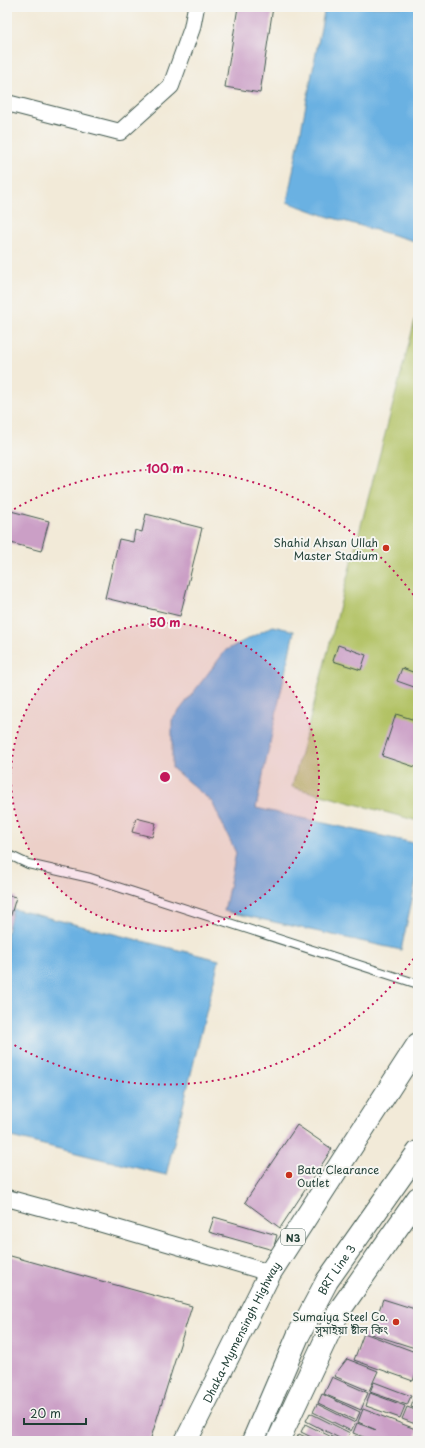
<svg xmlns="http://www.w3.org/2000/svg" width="425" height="1448" viewBox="0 0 425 1448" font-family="'Playpen Sans','Noto Sans Bengali',sans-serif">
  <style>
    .green { fill: #b2c265; stroke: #68804c }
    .water { fill: #6bb1e2; stroke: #45778b }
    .building { fill: #cb9fc6 }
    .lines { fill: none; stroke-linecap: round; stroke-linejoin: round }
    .lane-casing { stroke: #3f574d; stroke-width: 10 }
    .street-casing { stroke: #3f574d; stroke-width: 18 }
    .highway-casing { stroke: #3f574d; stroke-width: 24 }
    .lane { stroke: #fff; stroke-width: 8 }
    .street { stroke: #fff; stroke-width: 16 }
    .highway { stroke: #fff; stroke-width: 22 }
    .ring { fill: none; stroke: #c2185b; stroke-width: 2; stroke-dasharray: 2 4 }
    .poi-dot { fill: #c8321e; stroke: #f6f6f2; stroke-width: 1.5 }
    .labels { text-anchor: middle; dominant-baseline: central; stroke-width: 4; stroke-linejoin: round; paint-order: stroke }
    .shield { fill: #f6f6f2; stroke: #60746d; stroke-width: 1 }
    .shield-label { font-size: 10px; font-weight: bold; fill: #1f3d34 }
    .poi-label { font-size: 11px; fill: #1f3d34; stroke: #f6f6f2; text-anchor: end }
    .street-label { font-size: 11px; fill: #1f3d34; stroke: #f6f6f2 }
    .centre { fill: #c2185b; stroke: #f6f6f2; stroke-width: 2 }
    .ring-label { font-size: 12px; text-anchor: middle; font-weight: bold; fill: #c2185b; stroke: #f6f6f2; stroke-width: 4; stroke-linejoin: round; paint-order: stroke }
  </style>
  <rect width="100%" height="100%" fill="#f6f6f2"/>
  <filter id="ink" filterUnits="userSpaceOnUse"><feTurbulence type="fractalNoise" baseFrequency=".025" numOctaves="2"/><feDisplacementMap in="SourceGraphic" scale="8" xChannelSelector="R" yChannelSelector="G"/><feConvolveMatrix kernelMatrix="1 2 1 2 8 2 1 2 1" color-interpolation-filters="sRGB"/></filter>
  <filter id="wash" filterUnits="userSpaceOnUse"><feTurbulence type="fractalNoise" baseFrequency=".012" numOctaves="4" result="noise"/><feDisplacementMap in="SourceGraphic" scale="16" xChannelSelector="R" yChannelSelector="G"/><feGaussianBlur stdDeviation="0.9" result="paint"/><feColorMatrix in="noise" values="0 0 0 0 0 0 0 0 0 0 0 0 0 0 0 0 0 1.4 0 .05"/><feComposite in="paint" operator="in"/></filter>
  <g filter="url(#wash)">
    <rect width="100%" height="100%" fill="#f2ead8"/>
    <!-- green -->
    <path class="green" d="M418 309V821L292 787Z"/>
    <!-- water -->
    <path class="water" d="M325 7H418V242L326 216 287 202Z
      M273 626 294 631 256 808 418 844V872L401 950 224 911 236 853 212 802 172 768V720L226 650Z
      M13 909 219 960 166 1175 7 1136V932Z"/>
    <g id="blocks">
      <!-- building -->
      <path class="building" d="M238 7H273L260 93 225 87Z
        M7 510 49 521 41 551 7 542Z
        M146 514 202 528 180 616 105 598 119 539 133 542 135 530 142 532Z
        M338 645 366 655 361 670 333 661Z
        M402 668 418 674 414 687 397 681Z
        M396 714 418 721V768L382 756Z
        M136 818 156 823 152 837 132 832Z
        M7 895 16 897 7 929Z
        M297 1125 332 1149 280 1228 245 1202Z
        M214 1217 277 1235 273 1250 209 1232Z
        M7 1255 192 1306 150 1441H7Z
        M383 1299 418 1310V1349L371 1334Z
        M364 1333 418 1353V1367L413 1381 354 1360Z
        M347 1359 378 1371 369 1391 334 1376Z
        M332 1377 368 1393 361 1410 324 1394Z
        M374 1382 411 1396 407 1405 370 1392Z
        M370 1393 405 1406 400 1418 366 1406Z
        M322 1394 360 1412 356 1421 318 1403Z
        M413 1399 418 1401V1409L411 1407Z
        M317 1404 355 1423 351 1431 313 1412Z
        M407 1407 418 1411V1425L402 1419Z
        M363 1409 418 1430 414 1441H407L398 1437 397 1441H374L353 1433 357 1423 376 1430 358 1422Z
        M310 1413 350 1433 345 1441 306 1421Z
        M305 1424 340 1441H319L301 1432Z
        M299 1434 314 1441H295Z
        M355 1436 367 1441H353Z"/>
    </g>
  </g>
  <g filter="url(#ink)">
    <use href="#blocks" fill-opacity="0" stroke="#3f574d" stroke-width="1"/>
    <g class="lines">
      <defs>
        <path id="lane" d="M7 854 28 864 90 878 418 984"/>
        <path id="street" d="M7 103 120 132 171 86 192 28 196 7
          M7 1198 99 1223 270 1273"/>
        <g id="highway">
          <path id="s1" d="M186 1441 270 1273 418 1044"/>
          <path id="s2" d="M253 1441 298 1336 327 1281 418 1152"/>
          <path d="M278 1441 339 1311 418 1198"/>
        </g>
      </defs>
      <!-- lane casing -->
      <use href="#lane" class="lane-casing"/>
      <!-- street casing -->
      <use href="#street" class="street-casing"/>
      <!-- highway casing -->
      <use href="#highway" class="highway-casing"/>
      <!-- lane -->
      <use href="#lane" class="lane"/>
      <!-- street -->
      <use href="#street" class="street"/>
      <!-- highway -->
      <use href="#highway" class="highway"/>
    </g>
  </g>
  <!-- distance rings -->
  <circle cx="165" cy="777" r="154" fill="#c2185b" fill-opacity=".12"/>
  <g class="ring">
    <circle cx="165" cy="777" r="154"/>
    <path d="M417 954A308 308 0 0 1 9 1042M9 512A308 308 0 0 1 417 600"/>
  </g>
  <!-- markers -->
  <g class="poi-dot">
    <circle cx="386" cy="548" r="4"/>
    <circle cx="289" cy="1175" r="4"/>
    <circle cx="396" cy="1322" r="4"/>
  </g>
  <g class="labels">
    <!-- shield labels -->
    <rect class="shield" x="281" y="1229" width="24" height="16" rx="3"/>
    <g class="shield-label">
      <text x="293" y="1237">N3</text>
    </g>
    <!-- poi labels -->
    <g class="poi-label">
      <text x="378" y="542">Shahid Ahsan Ullah<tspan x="378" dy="13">Master Stadium</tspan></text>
      <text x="297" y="1169" text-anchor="start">Bata Clearance<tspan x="297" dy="13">Outlet</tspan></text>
      <text x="388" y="1316">Sumaiya Steel Co.<tspan x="388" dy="13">সুমাইয়া ষ্টীল কিং</tspan></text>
    </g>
    <!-- street labels -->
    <g class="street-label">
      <text stroke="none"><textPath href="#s2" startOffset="191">BRT Line 3</textPath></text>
      <text stroke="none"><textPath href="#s1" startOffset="122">Dhaka-Mymensingh Highway</textPath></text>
    </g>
  </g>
  <circle cx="165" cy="777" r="6" class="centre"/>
  <g class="ring-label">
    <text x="165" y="473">100 m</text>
    <text x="165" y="627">50 m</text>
  </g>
  <!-- margin -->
  <rect width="425" height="1448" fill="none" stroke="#f6f6f2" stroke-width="24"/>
  <!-- scale -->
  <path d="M24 1418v6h62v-6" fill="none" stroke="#1f3d34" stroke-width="2"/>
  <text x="30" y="1418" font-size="12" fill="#1f3d34" stroke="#f6f6f2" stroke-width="3" paint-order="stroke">20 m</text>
</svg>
